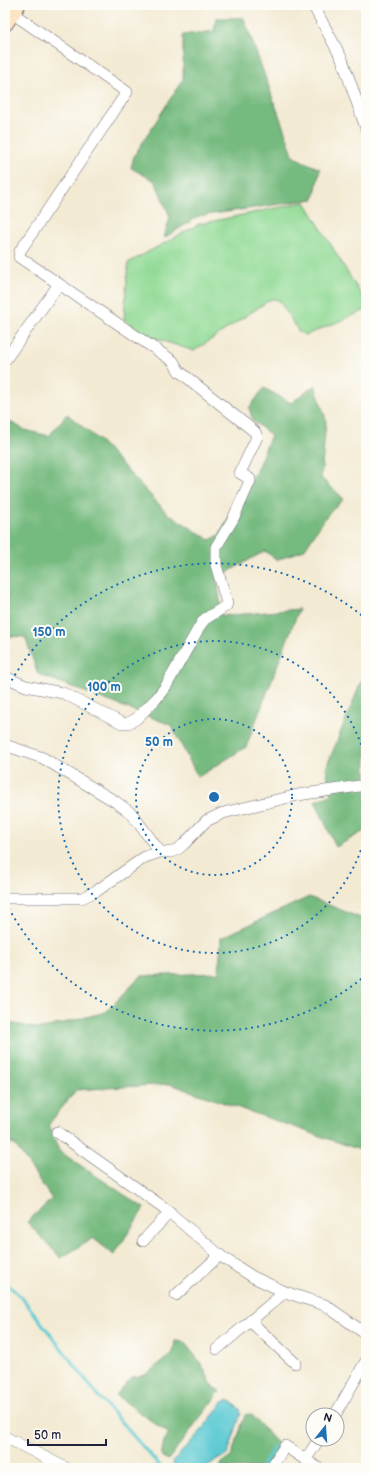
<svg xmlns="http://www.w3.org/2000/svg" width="371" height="1473" viewBox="0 0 371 1473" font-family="'Balsamiq Sans',sans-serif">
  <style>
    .green { fill: #91da95; stroke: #5a7e68 }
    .forest { fill: #74ba7e; stroke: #4b6e5c }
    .water { fill: #5dcad3; stroke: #407687 }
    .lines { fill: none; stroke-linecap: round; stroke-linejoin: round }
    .stream { stroke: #5dcad3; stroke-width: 3 }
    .minor-casing { stroke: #6b6870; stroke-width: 12 }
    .secondary-casing { stroke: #6b6870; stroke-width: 18 }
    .minor { stroke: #fff; stroke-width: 11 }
    .secondary { stroke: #fce5c4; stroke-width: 16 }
    .ring { fill: none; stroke: #1f6fb2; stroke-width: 2; stroke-dasharray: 2 4 }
    .centre { fill: #1f6fb2; stroke: #fdfcf7; stroke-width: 2 }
    .ring-label { font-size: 12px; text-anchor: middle; font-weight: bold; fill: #1f6fb2; stroke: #fdfcf7; stroke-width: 4; stroke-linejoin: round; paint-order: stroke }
  </style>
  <rect width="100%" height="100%" fill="#fdfcf7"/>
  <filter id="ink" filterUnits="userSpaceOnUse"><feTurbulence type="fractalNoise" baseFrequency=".025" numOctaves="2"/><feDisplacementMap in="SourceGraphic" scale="8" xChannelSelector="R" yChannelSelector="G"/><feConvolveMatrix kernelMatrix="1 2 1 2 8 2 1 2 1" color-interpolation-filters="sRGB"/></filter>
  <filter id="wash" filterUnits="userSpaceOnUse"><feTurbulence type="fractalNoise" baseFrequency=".012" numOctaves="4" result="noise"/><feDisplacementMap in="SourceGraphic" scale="16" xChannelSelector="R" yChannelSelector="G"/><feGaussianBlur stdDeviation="0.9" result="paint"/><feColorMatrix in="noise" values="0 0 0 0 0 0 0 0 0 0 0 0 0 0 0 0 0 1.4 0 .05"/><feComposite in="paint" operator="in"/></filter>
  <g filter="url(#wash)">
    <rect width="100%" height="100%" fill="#f3ead3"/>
    <!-- green -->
    <path class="green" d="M305 202 366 303V310L306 335 299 332 279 300 271 299 194 351 145 335 124 319 128 263 199 224Z"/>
    <!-- forest -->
    <path class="forest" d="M216 18H244L294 157 320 169 314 199 199 216 164 238 170 217 155 181 131 168 134 156 183 79V35L214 31Z
      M315 385 326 420 321 478 344 499 328 514 304 550 277 560 265 551 217 578 222 616 299 609 246 747 198 777 171 725 38 674 25 637 5 636V419L25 430 49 436 67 414 101 442 167 513 210 540 219 535 256 471 271 435 253 421 249 408 264 388 291 403Z
      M366 670V830L336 847 315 801 331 795 326 768Z
      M309 897 363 919 366 918V1152L170 1084 76 1090 49 1124 59 1151 144 1208 114 1255 93 1238 61 1258 27 1222 52 1199 16 1146 5 1140V1022L40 1029 106 1012 141 976 219 973 221 938Z
      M175 1341 184 1342 200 1362 213 1387 220 1391 168 1460 161 1456 164 1441 169 1434 116 1395 132 1377 145 1375 173 1353Z
      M251 1414 279 1445 265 1468H220L222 1463 231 1457 245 1415Z"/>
    <!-- water -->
    <path class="water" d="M229 1400 240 1409 241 1413 228 1454 224 1457 217 1459 205 1468 191 1467 182 1468 174 1466 173 1462 175 1459 201 1431 224 1401Z"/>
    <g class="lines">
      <!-- stream -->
      <path class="stream" d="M5 124C6 136 12 156 5 167
        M5 1282 23 1299 99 1397 159 1465 164 1468
        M261 1468 274 1447"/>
    </g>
  </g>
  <g filter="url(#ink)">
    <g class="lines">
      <defs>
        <path id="minor" d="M313 5 342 59 366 128
          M5 360 59 284
          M5 677 26 686 63 693 122 723H128L136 719 156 699 166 686 201 624 205 619 226 606 227 603 216 565V547L233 519 250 481V479L240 473 257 437 255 432 179 371 173 361 19 257 20 251 127 92 12 13
          M5 745 43 758 116 802 132 814 160 852
          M5 898H82L98 890 145 857 160 852H172L178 849 184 844 206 821 223 813 298 795 366 785
          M57 1132 163 1207 222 1257 253 1277 285 1292
          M143 1241 170 1212
          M176 1295 220 1255
          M250 1321 295 1363
          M217 1349 285 1292 325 1305 366 1334
          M335 1415 366 1361
          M5 1437 66 1468
          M306 1459 319 1439
          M271 1468 285 1446 318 1468"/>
        <path id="secondary" d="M5 23 17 5"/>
      </defs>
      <!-- minor casing -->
      <use href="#minor" class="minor-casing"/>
      <!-- secondary casing -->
      <use href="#secondary" class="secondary-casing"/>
      <!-- minor -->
      <use href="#minor" class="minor"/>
      <!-- secondary -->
      <use href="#secondary" class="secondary"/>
    </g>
  </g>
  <!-- distance rings -->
  <g class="ring">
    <circle cx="214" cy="797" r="78"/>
    <path d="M366 833A156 156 0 1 1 366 761"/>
    <path d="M366 975A234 234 0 0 1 6 903M6 691A234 234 0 0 1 366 619"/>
  </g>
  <circle cx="214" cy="797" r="6" class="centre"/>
  <g class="ring-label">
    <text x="49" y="636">150 m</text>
    <text x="104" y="691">100 m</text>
    <text x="159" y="746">50 m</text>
  </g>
  <!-- margin -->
  <rect width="371" height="1473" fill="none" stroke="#fdfcf7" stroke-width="20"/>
  <!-- north arrow -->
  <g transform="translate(325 1427) rotate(17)"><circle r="19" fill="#fdfcf7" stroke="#a5a5ac"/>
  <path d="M0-3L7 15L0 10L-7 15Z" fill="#1f6fb2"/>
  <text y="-6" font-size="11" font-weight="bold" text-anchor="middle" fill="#22223b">N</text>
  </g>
  <!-- scale -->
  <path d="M28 1439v6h78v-6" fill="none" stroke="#22223b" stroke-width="2"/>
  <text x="34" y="1439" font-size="12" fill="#22223b" stroke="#fdfcf7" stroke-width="3" paint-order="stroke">50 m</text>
</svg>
